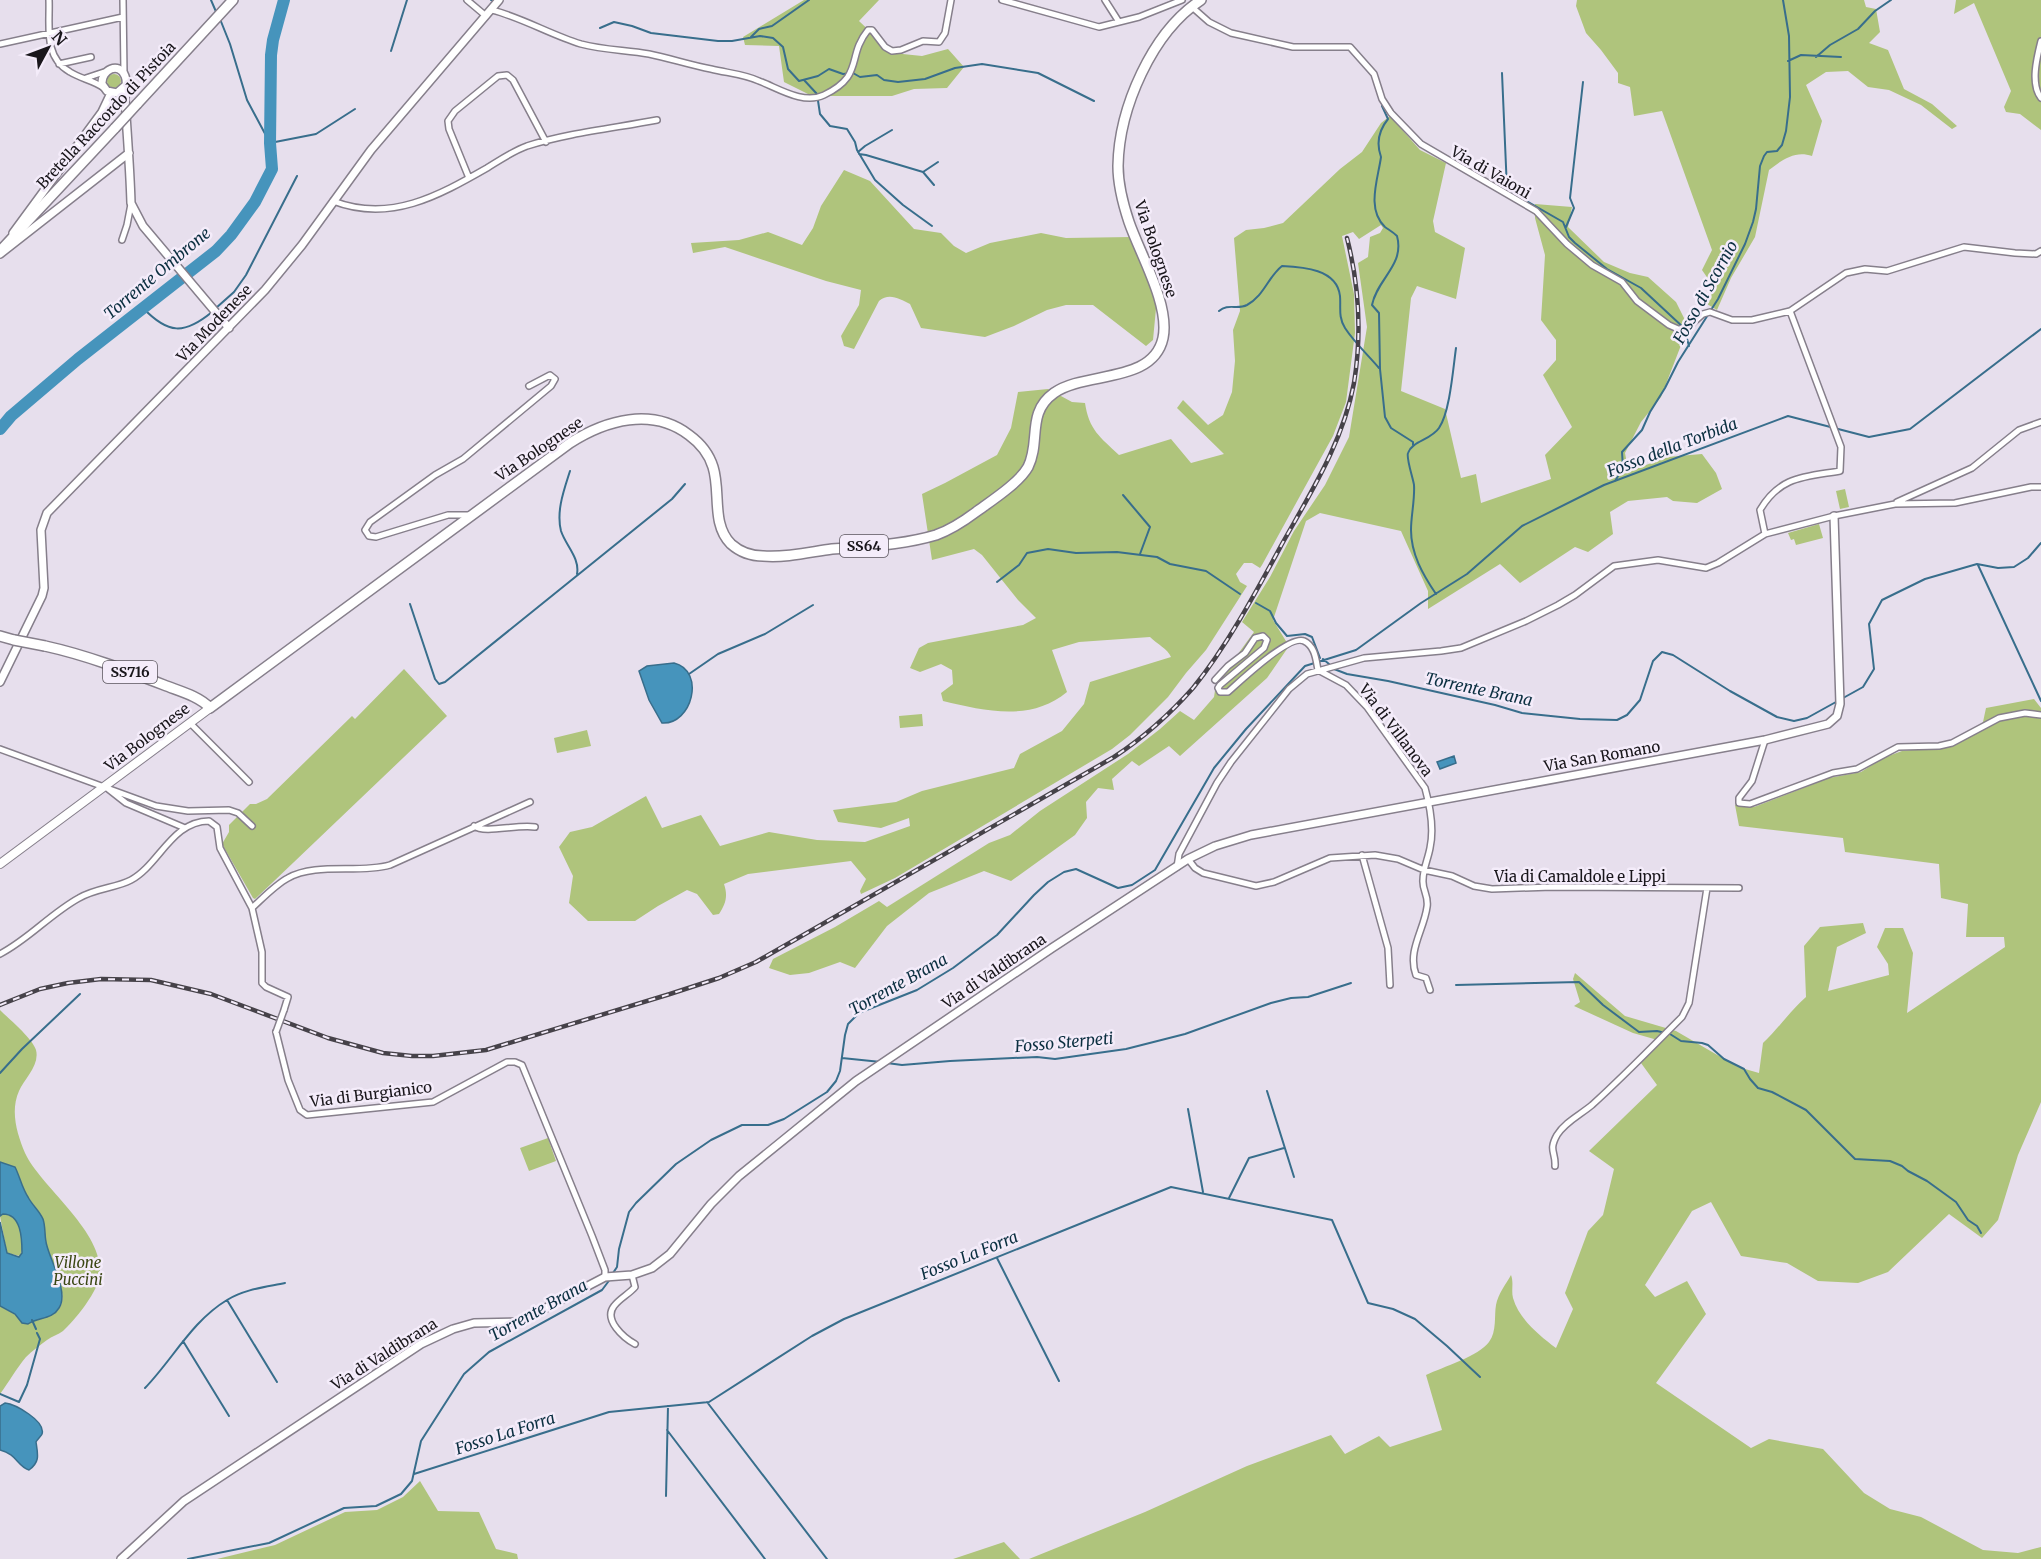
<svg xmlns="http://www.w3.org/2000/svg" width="2041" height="1559" viewBox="0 0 2041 1559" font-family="Merriweather,serif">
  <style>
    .green { fill: #afc47c }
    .water { fill: #4694bc; stroke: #386e8c; stroke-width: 1.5 }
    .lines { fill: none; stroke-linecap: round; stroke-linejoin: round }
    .stream { stroke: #386e8c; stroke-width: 2 }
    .river { stroke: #4694bc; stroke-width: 12 }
    .minor-casing { stroke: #867f8b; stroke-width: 8 }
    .tertiary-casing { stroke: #867f8b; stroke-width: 10 }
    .secondary-casing { stroke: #867f8b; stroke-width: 10 }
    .primary-casing { stroke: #867f8b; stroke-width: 12 }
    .minor { stroke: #fff; stroke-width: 5 }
    .tertiary { stroke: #fff; stroke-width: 7 }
    .secondary { stroke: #fff; stroke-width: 8 }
    .primary { stroke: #fff; stroke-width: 9 }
    .rail-casing { stroke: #464249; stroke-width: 4.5 }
    .rail { stroke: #f4ecfa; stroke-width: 2; stroke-dasharray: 7; stroke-linecap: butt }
    .minor-bridge-casing { stroke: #867f8b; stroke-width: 8; stroke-linecap: butt }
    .primary-bridge-casing { stroke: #867f8b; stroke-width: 12; stroke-linecap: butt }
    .minor-bridge { stroke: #fff; stroke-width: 5 }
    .primary-bridge { stroke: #fff; stroke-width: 9 }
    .labels { text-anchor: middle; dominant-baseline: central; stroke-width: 5; stroke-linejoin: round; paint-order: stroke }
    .shield { fill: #f4ecfa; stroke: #5b565e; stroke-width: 1.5 }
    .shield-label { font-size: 14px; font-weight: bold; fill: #19161b }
    .street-label { font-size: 15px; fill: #19161b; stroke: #f4ecfa }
    .park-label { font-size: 15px; font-style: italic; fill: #3b4713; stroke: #f4ecfa }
    .water-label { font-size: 16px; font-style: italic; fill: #0b2f40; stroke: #f4ecfa }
  </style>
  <rect width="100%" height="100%" fill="#e7dfed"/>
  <!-- green -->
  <path class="green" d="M804 0H879L859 21 893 53 922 56 948 49 964 67 947 88 914 89 892 96H812L784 82 779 46 745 45 743 37Z
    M1577 0H1864L1866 7 1876 9 1880 32 1869 43 1888 50 1904 89 1932 104 1957 126 1952 129 1921 105 1889 90 1868 87 1848 71 1826 72 1806 85 1822 121 1812 156C1795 150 1782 160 1769 170L1755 237 1731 278 1717 310 1707 304 1713 286 1702 270 1712 250 1662 111 1634 116 1630 87 1618 83V73L1601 50 1586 33 1576 6Z
    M1956 0H2041V130L2020 114 2006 112 2004 107 2011 91 1974 3 1954 14Z
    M107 81a7 7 0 1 1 14 0a7 7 0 1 1-14 0Z
    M1390 116 1420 150 1446 163 1433 221 1435 232 1465 248 1456 299 1417 286 1411 298 1401 391 1445 409 1461 478 1476 474 1481 503 1551 479 1545 455 1572 427 1543 375 1556 360V340L1541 320 1545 255 1535 218V204L1572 207 1568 227 1604 262 1630 273 1648 277 1676 302 1685 320 1683 340 1661 397 1641 422 1625 453 1627 464 1633 470 1667 457 1702 454 1716 473 1722 489 1697 503 1673 501 1667 497 1628 501 1610 512 1613 534 1588 552 1575 547 1520 583 1500 564 1428 609V591L1401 531 1320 513 1306 521 1273 620 1289 646 1267 678 1180 756 1169 746 1139 766 1132 761 1112 779 1114 790 1098 788 1086 802 1087 818 1075 835 1011 881 984 871 929 893 887 926 855 968 840 962 809 973 790 975 769 968 773 959 835 927 879 901 887 907 989 843 1010 835 1040 811 1128 754 1160 729 1180 711 1194 720 1214 697 1216 684 1254 632 1242 622 1270 577 1294 531 1325 485 1349 437 1367 327 1358 263 1368 257 1370 237 1380 233 1383 228 1381 225 1359 239 1353 232 1342 236 1354 294 1355 333 1346 402 1333 436 1262 565 1260 568 1252 563H1244L1236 574 1240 582 1247 586 1206 650 1186 673 1168 697 1130 735 1112 749 895 878 861 894 860 891 866 879 851 861 748 874 724 884C728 896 726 903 719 914L713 915 697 894 687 890 658 906 635 921H588L569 903 573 876 559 847 570 832 592 827 646 796 662 828 701 815 720 846 769 832 817 840 865 842 910 826 909 818 881 828 838 822 833 810 896 802 922 791 1014 768 1020 754 1062 731 1084 704 1090 682 1171 657C1168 649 1157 644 1150 637L1079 642 1052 650 1067 692C1031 722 985 711 943 701L941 693 953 684 952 670 941 664 920 672 910 668 919 648 928 643 1023 625 1036 618 1018 600 982 555 974 549 932 560 922 494 945 483 997 455 1011 428 1018 392 1048 389 1072 402 1085 403C1089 430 1100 437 1119 455L1171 439 1191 463 1224 454 1177 408 1183 400 1208 425 1223 415 1232 392 1235 361 1233 330 1240 311 1234 238 1246 230 1264 228 1283 223 1340 169 1362 152 1381 123Z
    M844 170 870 181 914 229 941 233 954 246 966 253 990 243 1041 233 1066 238 1131 237 1157 298 1153 340 1146 346 1093 305H1066L1047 310 1014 326 985 337 921 328 910 304C900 299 889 292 879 301L854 349 844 346 841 336 859 305 861 290 826 281 725 247 693 253 691 243 739 240 768 232 802 245 813 228 821 206Z
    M1845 489 1849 507 1840 509 1836 491Z
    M1819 524 1823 538 1796 545 1794 539 1791 540 1788 533Z
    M404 669 447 716 272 883 255 899 253 898 222 844 229 832V825L250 804H256L267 799 352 716 355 719Z
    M2034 699 2041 708V1102L2018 1155 1998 1220 1982 1238 1949 1214 1888 1272 1858 1283 1818 1281 1787 1263 1741 1256 1711 1202 1692 1211 1645 1285 1655 1297 1687 1281 1706 1314 1656 1383 1751 1448 1769 1439 1823 1449 1864 1493 1890 1509 1921 1517 1983 1550 2018 1553 2041 1547V1559H1029L1145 1512 1247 1466 1331 1435 1345 1454 1379 1436 1390 1447 1442 1430 1426 1375C1443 1367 1479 1356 1489 1342 1497 1331 1494 1316 1496 1305 1498 1294 1506 1284 1511 1275 1514 1283 1511 1290 1513 1298 1519 1319 1539 1335 1556 1348L1573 1309 1565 1293 1588 1231 1603 1215 1614 1169 1589 1151 1657 1085 1641 1063 1661 1041 1633 1033 1574 1006 1580 1002 1573 979 1575 973 1625 1016 1676 1031 1738 1067 1759 1073 1763 1043C1779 1028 1790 1011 1806 997L1804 946 1820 927 1863 923 1866 933 1837 947 1828 991 1889 975 1888 964 1877 947 1885 928H1903L1913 953 1907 1013 2005 947 2004 937H1966L1968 904 1941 898 1939 864 1845 852 1843 838 1739 826 1735 805 1754 807 1829 778 1861 772 1883 758 1902 751 1950 746 1977 731 1983 722 1986 708Z
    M922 714 923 726 900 728 899 716Z
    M587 730 591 746 557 753 554 738Z
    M0 1010C9 1019 33 1039 36 1050 40 1065 24 1079 19 1091 10 1111 17 1134 25 1153 41 1188 109 1235 99 1279 95 1295 75 1320 63 1331 58 1335 52 1336 47 1340 40 1345 32 1351 26 1357 16 1369 9 1382 0 1394V1306L30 1323C40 1316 55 1319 61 1305 67 1291 52 1262 47 1247 44 1237 46 1226 41 1216 38 1208 32 1204 28 1197 22 1188 20 1177 15 1167L0 1162Z
    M548 1138 556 1161 529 1171 520 1148Z
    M3 1213 13 1216C20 1226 26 1245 20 1256L7 1253 0 1216Z
    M420 1481 438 1511 479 1512 496 1549 517 1554 518 1559H217L275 1545 345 1512 377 1510 403 1497Z
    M1004 1542 1020 1559H953Z"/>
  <!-- water -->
  <path class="water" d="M674 663C706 671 692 725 662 723L649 700 639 671 647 666Z
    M1454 756 1456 763 1440 769 1437 762Z
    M0 1162 15 1167C20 1177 22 1188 28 1197 32 1205 39 1210 43 1219 46 1228 44 1237 47 1246 51 1262 69 1293 59 1308 52 1320 38 1317 28 1324L22 1323 15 1314 0 1306V1222L7 1253 19 1257 22 1253C22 1238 21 1214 3 1214L0 1216Z
    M5 1403C15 1404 46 1421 42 1434 42 1435 36 1441 36 1442 38 1455 40 1462 29 1470 17 1466 17 1454 0 1450V1406Z"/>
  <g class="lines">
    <!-- stream -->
    <path class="stream" d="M211 0 217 14
      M491 0H492
      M220 19 230 44 247 100 270 143 316 134 355 109
      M600 28 614 22 632 26 651 33 718 41H732L760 36 773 38 783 47 788 69 799 81 818 76 829 69 843 74 853 73 860 77 877 75 884 80 898 82 925 79 955 68 982 64 1038 73 1094 101
      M751 37 759 29 772 26 809 0
      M391 51 407 0
      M1816 57 1830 45 1858 29 1875 11 1891 0
      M1788 61 1801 55 1841 57
      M1502 73 1507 190 1563 222 1569 237 1575 243 1607 269 1641 288 1684 328 1689 346
      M804 80 817 94 820 114 830 126 847 129 855 142 857 150 875 180 903 205 932 226
      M1382 106 1388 119C1379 130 1376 143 1381 157 1378 179 1366 209 1385 227 1389 230 1393 232 1397 236 1405 265 1377 279 1372 305L1379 313 1380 369 1385 417 1391 428 1413 442V445
      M858 152 865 146 892 130
      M859 154 866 155 923 172 934 185
      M923 172 938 162
      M1566 227 1574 208 1570 198 1583 82
      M143 308C168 334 184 335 212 312
      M216 308 234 292 246 275 297 176
      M1219 311C1228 303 1237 310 1247 305 1264 296 1268 277 1282 266 1303 267 1337 269 1340 296 1341 307 1338 317 1345 328 1354 342 1368 355 1379 368
      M570 471C564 490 556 511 561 531 566 546 580 558 577 574
      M1615 481 1623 468 1622 452 1642 430 1650 412 1665 388 1678 362 1718 299 1745 244 1753 222 1756 209 1760 166 1764 156 1767 152 1777 151 1782 145 1786 131 1790 97 1789 36 1783 0
      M1123 495 1150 527 1140 554
      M1978 565 2041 701
      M997 582 1019 565 1027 553 1048 549 1076 553 1117 552 1157 557 1170 564 1206 571 1240 594
      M1436 594C1423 575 1411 554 1411 530 1411 515 1415 500 1414 485 1413 478 1406 458 1408 453 1412 441 1431 440 1439 428 1450 412 1453 369 1456 348
      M1256 603 1270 611 1276 623 1287 636 1305 634 1312 637 1320 658
      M410 604 435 679 439 684 445 682 672 499 685 484
      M1323 659 1329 664
      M1334 669 1347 674 1388 681 1495 705 1522 713 1580 719 1617 720 1627 715 1640 700 1653 661 1662 652 1673 655 1730 691 1777 717 1794 721 1807 718 1863 687 1874 669 1869 624 1882 600 1925 579 1977 564 1998 568 2014 567 2028 558 2041 543
      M689 674 718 654 765 634 813 605
      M1456 985 1579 982 1603 1005 1639 1032 1657 1031 1670 1034 1681 1041 1702 1043 1708 1045 1724 1059 1744 1069 1750 1079 1758 1088 1772 1092 1806 1110 1855 1159 1890 1161 1902 1166 1908 1171 1927 1181 1956 1202 1968 1220 1977 1226 1981 1233
      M842 1058 881 1062
      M887 1063 902 1065 950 1061 1037 1057 1055 1059 1126 1049 1185 1034 1271 1003 1291 998 1308 997 1351 983
      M0 1073 22 1049 80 994
      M1267 1091 1294 1177
      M1188 1109 1203 1192
      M1229 1198 1249 1158 1284 1148
      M997 1258 1059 1381
      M613 1273 617 1267 619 1249 629 1212 636 1203 676 1164 711 1140 742 1125H768L784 1119 827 1092 836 1081 840 1071 845 1035 848 1024 859 1013 917 990 953 968 997 935 1034 895 1048 882 1064 872 1076 869 1118 888 1132 885 1155 870 1214 768 1246 729 1305 666 1356 650 1421 603 1467 574 1522 526 1604 485 1788 416 1869 437 1910 429 2041 329
      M227 1300 277 1382
      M32 1320 36 1329
      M183 1341 229 1416
      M145 1388C173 1359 192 1321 227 1300 245 1289 266 1287 285 1283
      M0 1394 19 1402 27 1385 40 1339 37 1333
      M707 1402 827 1559
      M667 1430 765 1559
      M414 1474 609 1412 709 1402 812 1336 844 1319 1171 1187 1332 1220 1368 1303 1393 1309 1415 1319 1447 1346 1480 1377
      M666 1496 668 1406
      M188 1559 269 1543 344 1508 376 1506 401 1494 412 1481 421 1441 464 1374 489 1352 602 1290 611 1278"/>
    <!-- river -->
    <path class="river" d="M0 429 11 416 78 359 216 251 231 235 255 202 272 169 270 143 271 55 273 40 284 0"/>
    <defs>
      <path id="minor" d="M49 0C50 26 43 57 70 72 81 79 93 80 104 88
        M123 0 124 73
        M467 0 486 16
        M1002 0 1099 27 1139 17 1182 0
        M1105 0 1119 22
        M1192 7 1209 22 1231 33 1293 47H1350L1374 74 1382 99 1391 113 1421 144 1536 211 1567 244 1592 265 1622 282 1637 301 1669 325 1678 329H1686L1703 314 1710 312 1732 320H1752L1790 311 1841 447 1840 471C1804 477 1780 476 1760 510L1765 534
        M492 10C523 18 551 35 581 44 603 50 626 50 649 54 669 58 690 65 711 69 727 73 744 74 759 81 778 88 803 105 824 95 865 75 846 57 868 30H872L885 47 892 51 901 50 923 41 939 42 945 33 951 0
        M2041 41C2037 57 2030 84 2041 98
        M0 44 123 17
        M59 64 91 57
        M86 78 104 72
        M469 178 449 129 448 121 455 111 498 76 507 75 513 80 546 142
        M333 201C390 223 438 196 487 168 500 160 513 151 527 146 568 133 615 128 657 120
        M122 240 127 225 131 204
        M1790 311 1846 273 1865 269 1887 271 1964 247 2015 253 2036 254 2041 251
        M1897 502 1972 468 2019 430 2041 422
        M470 515H448L376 537 369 536 365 530 370 522 435 475 463 459 551 386 555 379 550 375 529 386
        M1318 670 1346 685 1367 707 1425 788C1430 806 1434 830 1430 848 1428 859 1423 869 1423 880 1422 890 1429 896 1427 907 1424 930 1407 951 1416 975L1426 978 1430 990
        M1215 680 1228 666 1245 653 1255 638 1263 636 1267 640 1264 648 1220 685 1218 688 1220 692H1228C1240 681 1290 634 1304 641 1315 646 1316 660 1318 670
        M190 723 249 782
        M1765 740 1752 781 1739 798V803L1750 804 1833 773 1857 769 1898 747 1939 746 1952 743 1999 718 2025 713 2041 715
        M0 749 156 806 188 811 229 810 238 813 252 826
        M107 788 126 803 185 828
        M474 826C485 834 517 824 535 827
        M1362 855 1388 948 1390 985
        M1188 859 1195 868 1203 873 1256 886 1274 882 1330 858 1375 855 1398 859 1424 870 1452 876 1474 886 1492 889 1552 887 1739 888
        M1177 867 1179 854 1217 783 1231 762 1289 689 1307 674 1364 658 1441 651 1461 648 1526 621 1558 605 1575 595 1614 566 1658 560 1706 568 1718 563 1765 534 1834 516 1895 504 1955 503 2031 487H2041
        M252 908C263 898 275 885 288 878 316 862 359 874 390 865L530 802
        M0 954C29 939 50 914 79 898 96 888 116 888 131 880 159 865 172 821 209 821L217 827 220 848 252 908 262 952V983L266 987 288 997 284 1010
        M276 1032 288 1080 300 1110 307 1115 433 1102 507 1062H515L522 1065 592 1236 605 1270V1277
        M1555 1166C1556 1152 1548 1151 1557 1135 1565 1122 1580 1115 1592 1105 1623 1077 1652 1047 1682 1017L1689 1003 1707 888
        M632 1275 635 1287C629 1294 619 1299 614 1306 603 1320 624 1338 635 1344"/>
      <path id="tertiary" d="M125 86 117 93 107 91 102 84C101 70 119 61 125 76 128 82 125 92 125 99 127 133 130 168 131 203L143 226 229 328
        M13 233 102 112 111 93
        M0 254 129 153
        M0 682 42 596 44 588 41 530 47 513 265 290 302 245 371 150 499 0
        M121 1559 184 1501 421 1344 453 1329 474 1323 519 1322 605 1277 632 1275 652 1268 670 1254 711 1204 739 1176 856 1081 1052 948 1188 859 1215 846 1251 835 1765 740 1828 724 1837 716 1840 704 1834 516"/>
      <path id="secondary" d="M0 864 210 708"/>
      <path id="primary" d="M137 104 233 0
        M0 251 115 128
        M0 636 14 640
        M45 646C86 655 125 670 164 685 179 691 199 696 210 708L570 443C606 420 652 407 689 435 700 443 709 454 713 467 721 492 711 524 731 544 740 552 752 556 763 556 786 558 810 552 832 549 866 546 903 545 936 535 950 530 964 521 976 512 991 501 1019 483 1028 467 1041 441 1026 413 1054 393 1085 371 1153 384 1163 338 1170 305 1140 254 1129 222 1123 204 1118 185 1118 166 1119 108 1152 32 1201 0"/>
    </defs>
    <!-- minor casing -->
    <use href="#minor" class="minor-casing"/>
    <!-- tertiary casing -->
    <use href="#tertiary" class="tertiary-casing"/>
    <!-- secondary casing -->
    <use href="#secondary" class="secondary-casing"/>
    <!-- primary casing -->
    <use href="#primary" class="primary-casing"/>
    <!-- minor -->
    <use href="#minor" class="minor"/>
    <!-- tertiary -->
    <use href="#tertiary" class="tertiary"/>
    <!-- secondary -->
    <use href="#secondary" class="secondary"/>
    <!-- primary -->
    <use href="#primary" class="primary"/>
    <defs>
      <path id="rail" d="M0 1005 40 989 68 983 101 979 151 980 211 994 328 1038 383 1053 412 1056H433L486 1050 670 994 719 978 756 962 1114 757C1143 738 1170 714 1193 688 1227 646 1256 592 1282 544 1311 492 1343 442 1354 383 1362 334 1359 285 1347 238"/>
    </defs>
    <!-- rail casing -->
    <use href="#rail" class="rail-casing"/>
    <!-- rail -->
    <use href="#rail" class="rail"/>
    <defs>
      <path id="minor-bridge" d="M276 1032 284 1010"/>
      <path id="primary-bridge" d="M115 128 137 104
        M14 640 45 646"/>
    </defs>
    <!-- minor-bridge casing -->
    <use href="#minor-bridge" class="minor-bridge-casing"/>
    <!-- primary-bridge casing -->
    <use href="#primary-bridge" class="primary-bridge-casing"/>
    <!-- minor-bridge -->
    <use href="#minor-bridge" class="minor-bridge"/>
    <!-- primary-bridge -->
    <use href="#primary-bridge" class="primary-bridge"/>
  </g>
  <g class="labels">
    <!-- shield labels -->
    <g class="shield">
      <rect x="840" y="535" width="48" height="22" rx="4.5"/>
      <rect x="103" y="661" width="54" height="22" rx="4.5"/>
    </g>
    <g class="shield-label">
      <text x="864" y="546">SS64</text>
      <text x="130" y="672">SS716</text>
    </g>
    <!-- street labels -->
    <g class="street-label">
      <text transform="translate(106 115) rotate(-47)">Bretella Raccordo di Pistoia</text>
      <text transform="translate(1491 172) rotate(30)">Via di Vaioni</text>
      <text transform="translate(1156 249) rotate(71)">Via Bolognese</text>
      <text transform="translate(214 323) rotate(-46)">Via Modenese</text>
      <text transform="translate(539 449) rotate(-34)">Via Bolognese</text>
      <text transform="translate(1396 730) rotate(53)">Via di Villanova</text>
      <text transform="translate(147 737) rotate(-37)">Via Bolognese</text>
      <text transform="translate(1602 756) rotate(-10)">Via San Romano</text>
      <text x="1580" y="876">Via di Camaldole e Lippi</text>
      <text transform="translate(994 971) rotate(-34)">Via di Valdibrana</text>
      <text transform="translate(371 1094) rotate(-7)">Via di Burgianico</text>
      <text transform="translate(384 1354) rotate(-32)">Via di Valdibrana</text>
    </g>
    <!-- park labels -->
    <g class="park-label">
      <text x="78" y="1262">Villone<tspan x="78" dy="17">Puccini</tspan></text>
    </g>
    <!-- water labels -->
    <g class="water-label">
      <text transform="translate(157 273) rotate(-40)">Torrente Ombrone</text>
      <text transform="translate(1705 292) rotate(-61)">Fosso di Scornio</text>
      <text transform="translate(1672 447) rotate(-21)">Fosso della Torbida</text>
      <text transform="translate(1479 689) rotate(12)">Torrente Brana</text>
      <text transform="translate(898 984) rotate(-29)">Torrente Brana</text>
      <text transform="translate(1064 1042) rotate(-5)">Fosso Sterpeti</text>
      <text transform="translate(969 1255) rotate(-22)">Fosso La Forra</text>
      <text transform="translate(538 1310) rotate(-29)">Torrente Brana</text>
      <text transform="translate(505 1433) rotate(-18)">Fosso La Forra</text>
    </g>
  </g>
  <!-- north arrow -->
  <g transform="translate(48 48) rotate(49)" stroke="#f4ecfa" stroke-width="4.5" paint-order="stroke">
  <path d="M0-4.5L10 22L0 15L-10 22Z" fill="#19161b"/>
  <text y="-9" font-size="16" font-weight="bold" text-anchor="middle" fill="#19161b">N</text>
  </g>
</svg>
